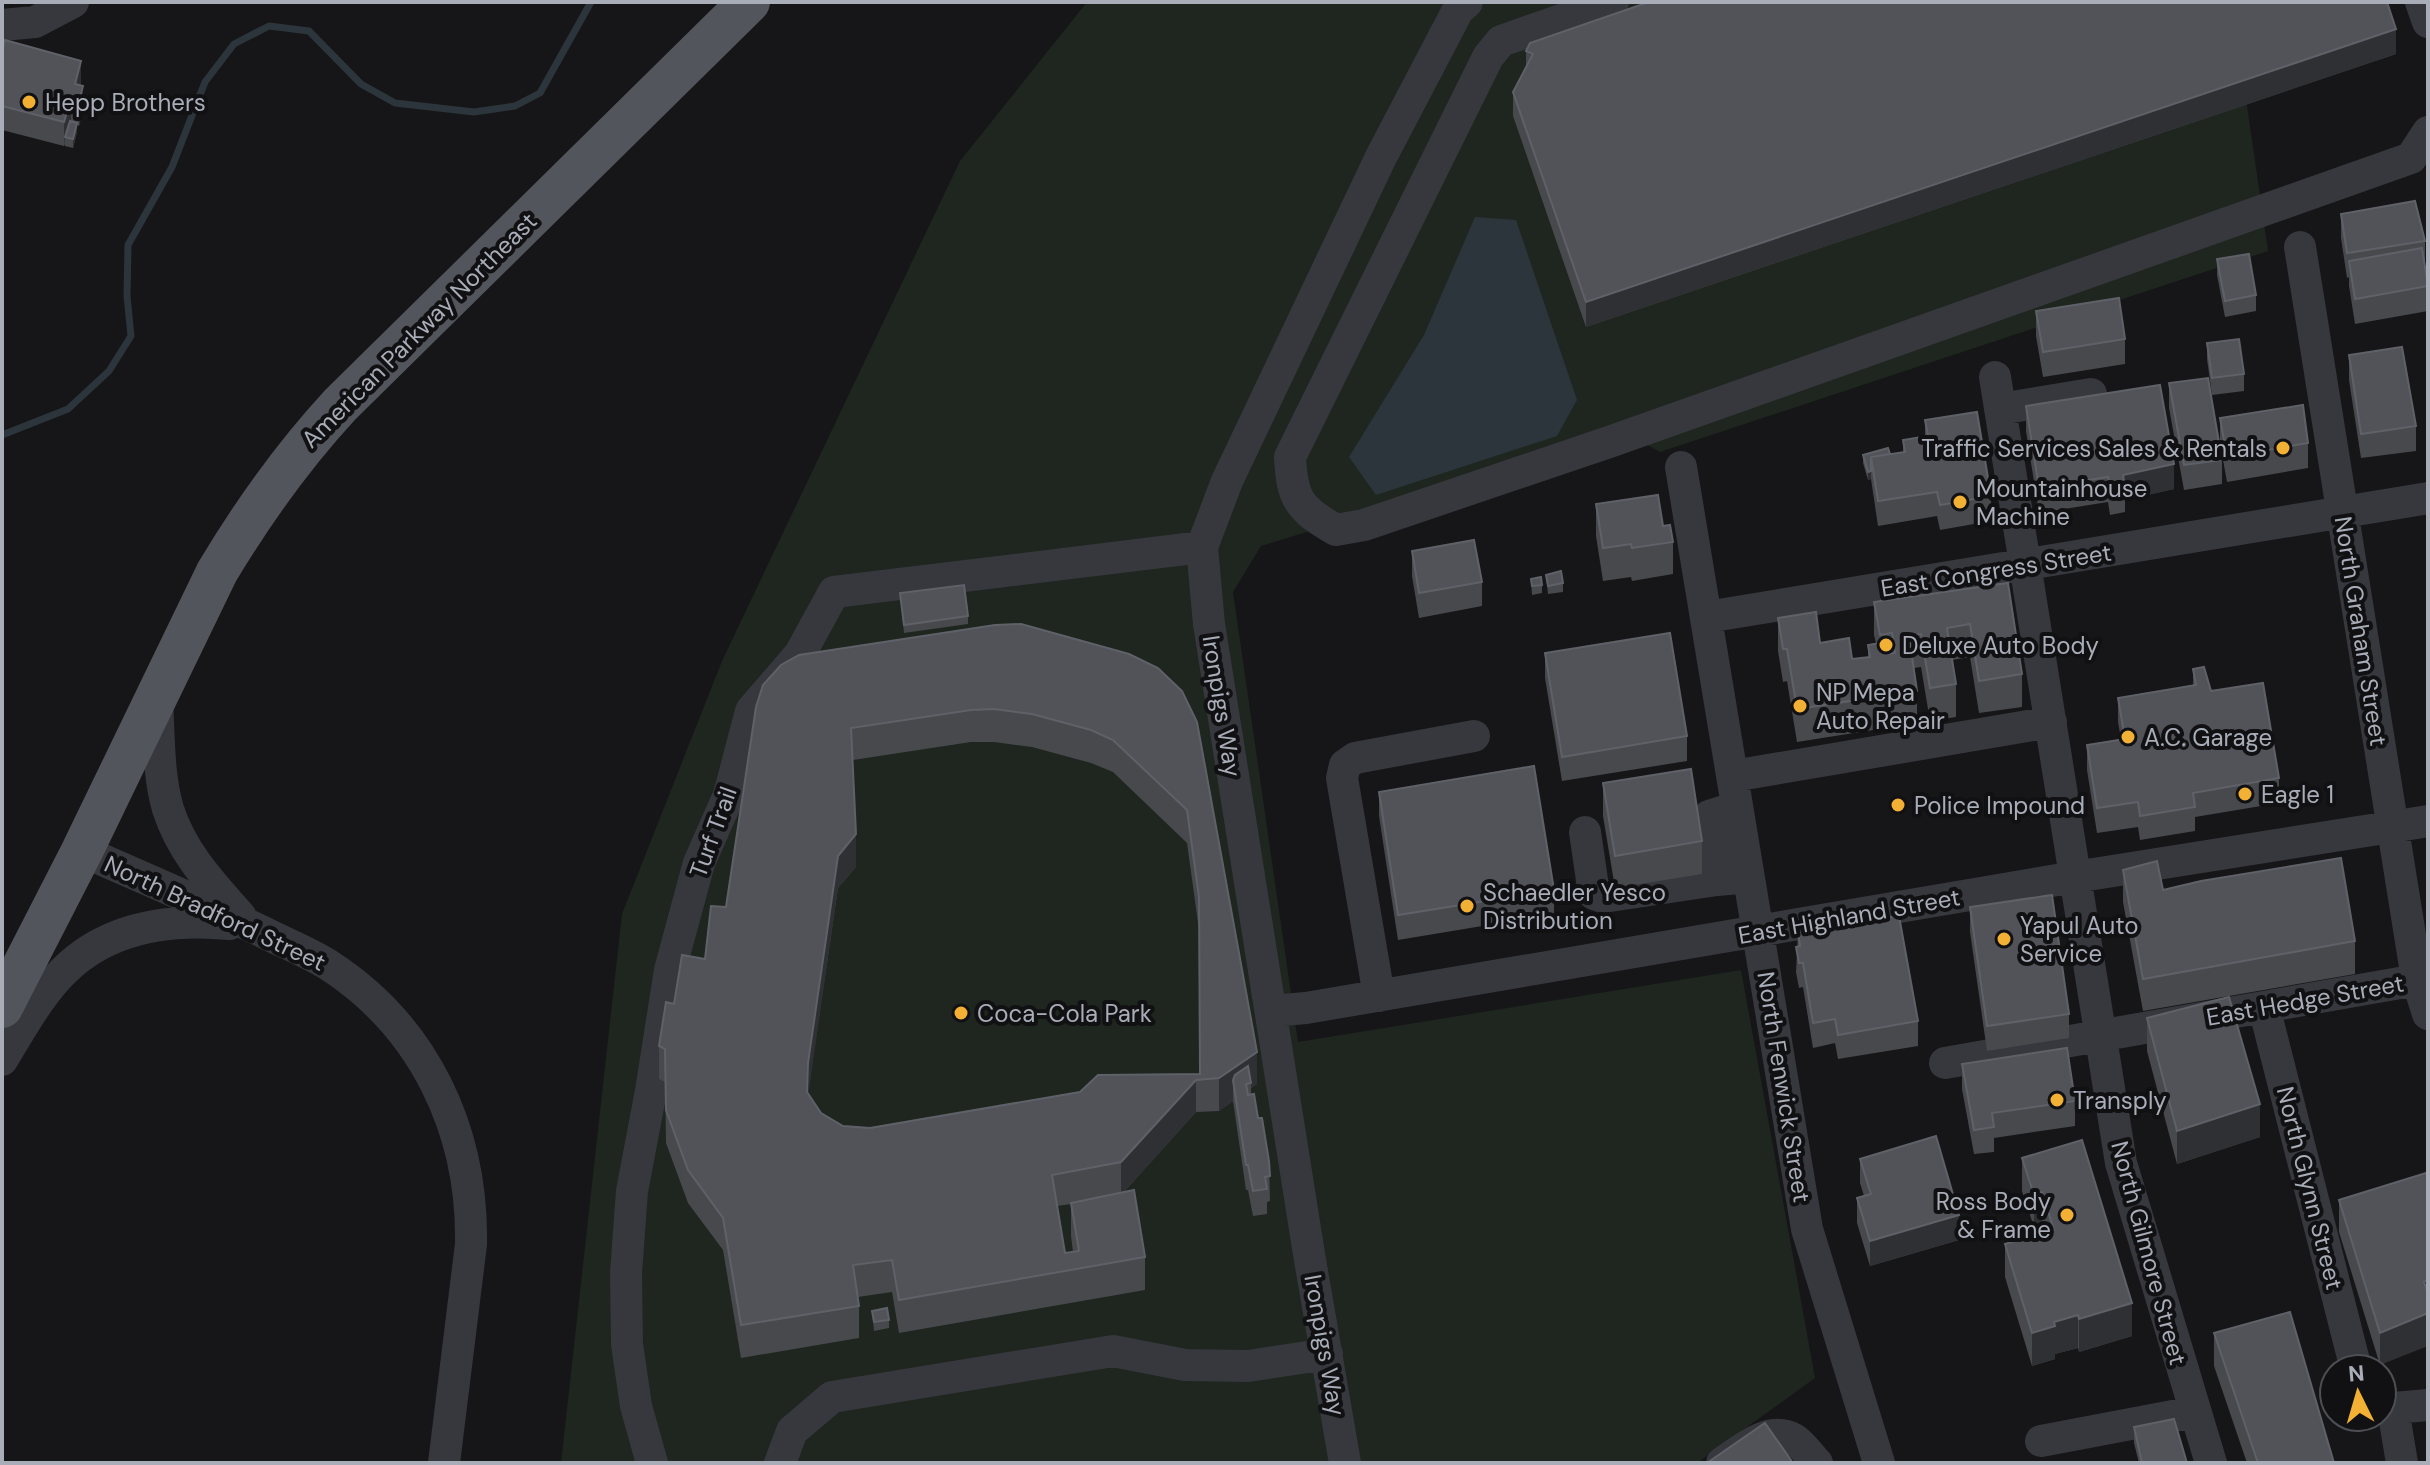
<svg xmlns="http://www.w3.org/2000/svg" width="2430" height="1465" viewBox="0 0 2430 1465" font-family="'DM Sans',sans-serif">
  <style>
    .green { fill: #1e261f }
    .water { fill: #2c353c }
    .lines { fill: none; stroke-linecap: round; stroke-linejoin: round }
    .stream { stroke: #2c353c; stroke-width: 7 }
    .minor { stroke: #37383d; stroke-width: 32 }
    .major { stroke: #53555c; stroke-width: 42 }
    .wall { fill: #47494d; fill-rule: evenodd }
    .shaded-wall { fill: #2f3033 }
    .building { fill: #525359; stroke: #5f6168; stroke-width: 2; fill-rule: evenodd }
    .poi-dot { fill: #f2b134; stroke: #111113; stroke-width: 3 }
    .labels { text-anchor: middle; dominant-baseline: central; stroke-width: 8; stroke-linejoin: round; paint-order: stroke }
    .poi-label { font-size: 24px; fill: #a8adb8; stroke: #111113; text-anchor: start }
    .street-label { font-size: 24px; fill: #a8adb8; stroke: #111113 }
  </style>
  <rect width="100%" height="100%" fill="#161618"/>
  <!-- green -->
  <path class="green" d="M1087 2H2232L2268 251 1660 452 1627 434 1261 546 1233 592 1298 1042 1741 970 1815 1378 1697 1463H561L622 914 722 661 960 161Z"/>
  <!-- water -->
  <path class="water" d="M1475 217 1516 220 1577 400 1557 436 1376 495 1349 457 1424 335Z"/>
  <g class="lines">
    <!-- stream -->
    <path class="stream" d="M2 435 68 409 109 371 131 336 127 296 128 245 172 167 205 82 234 44 269 26 309 31 361 84 395 103 474 112 515 106 540 93 591 2"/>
    <!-- minor -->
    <path class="minor" d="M1613 2 1501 41 1488 57 1290 457C1292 499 1299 509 1336 530L1364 525 1612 441 2411 158 2428 132
      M2421 2 2428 22
      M2 25 35 22 73 2
      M2300 247 2417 979 2428 1014
      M1995 377 2121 1163 2211 1463
      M2000 409 2091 394
      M1681 467 1807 1229 1879 1463
      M1707 617 2428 498
      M157 698C159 734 158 775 168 809 182 853 212 884 241 917
      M1733 776 2051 722
      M1737 807 1709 816 1717 880 1739 878
      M1585 832 1594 894 1603 897 1717 880
      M82 851C142 877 202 903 261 931 282 942 306 951 327 964 424 1026 473 1130 471 1244L444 1463
      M1379 996 1342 778 1345 765 1355 758 1474 736
      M2264 1007 2356 1369
      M1271 1011 1306 1008 2075 877 2428 821
      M2 1060C19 1032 36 1001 58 977 103 927 167 918 230 924
      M1945 1063 2428 978
      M2382 1409 2428 1405
      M2393 1409 2402 1463
      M2041 1441 2194 1412
      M652 1463 636 1406 627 1344 626 1273 632 1191 651 1091 670 970 699 863 729 795 751 711 800 654 834 592 1202 547
      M780 1463 792 1431 832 1397 1113 1351 1185 1365 1248 1366 1327 1354
      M1345 1463 1309 1254 1209 624 1202 547 1227 481 1381 157 1458 10 1467 2
      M1722 1463C1742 1450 1768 1425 1794 1439 1802 1444 1810 1456 1817 1463"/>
    <!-- major -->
    <path class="major" d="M2 1007 82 851 217 572C253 512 292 457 340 405L749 2"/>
  </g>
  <!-- wall -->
  <path class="wall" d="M2 51 81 86 83 111 79 126 77 125V132L73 148 65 146V144L64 146 2 130Z
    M1526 51 2396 54 1586 327 1513 116V92L1526 67Z
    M2341 214 2425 241V265L2428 286V311L2355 324 2349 286V277L2347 278 2341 238Z
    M2217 259 2256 295V311L2225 317 2217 275Z
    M2036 311 2125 339V364L2043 377 2036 336Z
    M2207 343 2244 374V391L2212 395 2207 359Z
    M2349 355 2416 426V451L2361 458 2349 380Z
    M2169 383 2222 460V484L2184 490 2169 408Z
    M2026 406 2174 489 2125 500V512L2110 515 2108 502 2039 513 2026 431Z
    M2220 418 2308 443V468L2227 482 2220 443Z
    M1925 420 1991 496V521L1940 530 1937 516 1878 526 1871 479 1868 480 1863 463V455L1890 454 1903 452V440L1925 437Z
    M1596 504 1663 526 1673 542V574L1632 581 1631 577 1603 581 1596 536Z
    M1412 551 1482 582V606L1419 618 1412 576Z
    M1546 575 1563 583V592L1548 594Z
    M1531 579 1542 585V593L1532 595Z
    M2008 583 2022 674V707L1979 713 1970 657 1952 660 1956 684V717L1930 721 1921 667 1914 668 1917 691V723L1797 742 1787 681 1783 682 1778 651V618L1820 643 1852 659 1868 657V645L1876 643 1874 635V602Z
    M900 593 968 616V624L904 633Z
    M1545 653 1687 736V761L1562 781 1545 678Z
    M1158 668 1257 1084 1251 1088V1094L1269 1161 1270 1201 1267 1202V1214L1253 1216 1248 1190H1246L1233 1101 1219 1111 1196 1112 1123 1193 1145 1257V1290L899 1333 892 1292 858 1297 859 1306V1338L741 1358 723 1250 688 1203 666 1143 665 1082 659 1079V1046L674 1004 705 959 726 907 756 707ZM971 742H994L1032 747 1091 763 1113 772 1187 843 1199 930 1200 1074 870 1128 843 1126 821 1113 808 1093 838 888 856 867 853 760ZM1071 1204V1236L1073 1252 1065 1253 1057 1206Z
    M2193 669 2279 778V803L2195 817V831L2140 840 2138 827 2097 833 2087 770V745L2121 739 2118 722V698L2193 685Z
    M1603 783 1702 841V874L1615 888 1603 816Z
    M1379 792 1554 890V914L1398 940 1379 816Z
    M2123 870 2163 890 2355 941V974L2143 1011 2123 902Z
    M1970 907 2069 1014V1038L1987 1051 1970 932Z
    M1854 917 1861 922 1918 1021V1046L1838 1059 1835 1043 1813 1048 1803 987 1799 988 1796 972 1798 933 1854 923Z
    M2147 1018 2260 1137 2177 1164 2147 1051Z
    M1962 1064 2075 1101V1126L1994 1138V1152L1974 1154 1962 1089Z
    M2022 1158 2132 1336 2079 1352 2078 1348 2055 1354V1359L2032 1366 2005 1277V1244L2045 1233 2042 1225 2034 1227 2022 1191Z
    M1860 1159 1959 1240 1870 1266 1857 1223V1198L1864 1196 1860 1183Z
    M2428 1178 2380 1365 2339 1232V1200Z
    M872 1311 889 1320V1328L874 1331Z
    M2214 1333 2334 1463H2247L2214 1366Z
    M2134 1427 2187 1463H2139L2134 1443Z"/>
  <!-- shaded-wall -->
  <path class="shaded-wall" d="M2396 29V54L1586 327V302Z
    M81 61V86L75 84Z
    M83 86V111L79 126V101Z
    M71 99V123L65 137 64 146V122Z
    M77 123V132L73 148V139Z
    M2174 464V489L2125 500 2123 475Z
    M1871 471V479L1868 480V472Z
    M856 834V867L838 888 808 1096V1063L838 856Z
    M1257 1052V1084L1251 1088V1083L1233 1080V1101L1219 1111V1078Z
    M1196 1080V1112L1121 1195V1162Z
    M2260 1104V1137L2177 1164V1131Z
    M2042 1192V1225L2034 1227V1195Z
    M1959 1215V1240L1870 1266V1241Z
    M2132 1303V1336L2079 1352V1319Z
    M2428 1313V1346L2380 1365V1333Z
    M2078 1315V1348L2055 1354V1359L2032 1366V1333L2054 1322Z"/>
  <!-- building -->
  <path class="building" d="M1649 2H2387L2396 29 1586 302 1513 92 1533 54 1526 51 1530 43Z
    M5 40 81 61 75 84 83 86 79 101 71 99 64 122 2 106V51Z
    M70 121 77 123 73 139 65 137Z
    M2415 201 2425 241 2347 253 2341 214Z
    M2422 248 2428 286 2355 299 2349 261Z
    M2249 254 2256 295 2225 301 2217 259Z
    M2119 298 2125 339 2043 352 2036 311Z
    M2239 339 2244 374 2212 378 2207 343Z
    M2402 347 2416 426 2361 434 2349 355Z
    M2208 378 2222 460 2184 465 2169 383Z
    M2160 385 2174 464 2123 475 2125 488 2110 490 2108 477 2039 488 2026 406Z
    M2303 405 2308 443 2227 457 2220 418Z
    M1977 412 1991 496 1940 505 1937 492 1878 501 1871 457 1905 452 1903 440 1928 436 1925 420Z
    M1888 448 1890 454 1871 457V471L1868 472 1863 455Z
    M1658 495 1663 526 1670 525 1673 542 1632 548 1631 544 1603 548 1596 504Z
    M1474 540 1482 582 1419 593 1412 551Z
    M1561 571 1563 583 1548 586 1546 575Z
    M1541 577 1542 585 1532 586 1531 579Z
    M2008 583 2022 674 1979 681 1970 624 1947 628 1956 684 1930 688 1921 634 1909 636 1917 691 1797 709 1787 649H1783L1778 618 1816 612 1820 643 1849 638 1852 659 1870 657 1868 645 1887 642 1889 654 1895 653 1892 633 1880 635 1874 602Z
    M964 585 968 616 904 625 900 593Z
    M1021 624 1129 654 1158 668 1182 691 1197 722 1257 1052 1219 1078 1196 1080 1121 1162 1052 1175 1065 1253 1079 1251 1071 1203 1134 1190 1145 1257 899 1300 892 1260 853 1265 859 1306 741 1325 723 1218 688 1170 666 1110 665 1049 659 1046 666 1002 674 1004 682 955 705 959 711 906 726 907 756 707 763 685 781 665 799 655 995 625ZM994 709 1032 714 1091 730 1113 740 1187 810 1199 897 1200 1074 1098 1075 1080 1092 870 1128 843 1126 821 1113 807 1092 808 1063 838 856 856 834 851 728 971 710Z
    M1670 633 1687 736 1562 757 1545 653Z
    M2204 667 2211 691 2263 683 2279 778 2193 793 2195 807 2140 816 2138 802 2097 808 2087 745 2125 739 2118 698 2196 685 2193 669Z
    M1534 766 1554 890 1398 915 1379 792Z
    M1691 769 1702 841 1615 856 1603 783Z
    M2341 858 2355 941 2143 979 2123 870 2157 861 2163 890 2201 881Z
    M2052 895 2069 1014 1987 1026 1970 907Z
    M1860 916 1861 922 1899 916 1918 1021 1838 1035 1835 1019 1813 1023 1803 963H1799L1796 947 1800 946 1798 933 1855 923 1854 917Z
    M2229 997 2260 1104 2177 1131 2147 1018Z
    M2067 1048 2075 1101 1992 1113 1994 1127 1974 1130 1962 1064Z
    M1248 1066 1251 1083 1246 1084 1248 1095 1254 1094 1258 1118H1262L1269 1161 1270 1176 1265 1177 1267 1189 1253 1191 1248 1165H1246L1233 1080 1235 1075Z
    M1936 1136 1959 1215 1870 1241 1857 1198 1871 1194 1860 1159Z
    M2082 1140 2132 1303 2079 1319 2078 1315 2054 1322 2055 1326 2032 1333 2005 1244 2054 1230 2042 1192 2034 1195 2022 1158Z
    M2426 1173 2428 1178V1280L2424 1282 2428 1293V1313L2380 1333 2339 1200Z
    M887 1308 889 1320 874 1322 872 1311Z
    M2290 1312 2334 1463H2258L2214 1333Z
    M2174 1419 2187 1463H2142L2134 1427Z
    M1765 1423 1793 1463H1707Z"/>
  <!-- markers -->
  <g class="poi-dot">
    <circle cx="29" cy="102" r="8"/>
    <circle cx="2283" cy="448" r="8"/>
    <circle cx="1960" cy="502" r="8"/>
    <circle cx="1886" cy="645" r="8"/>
    <circle cx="1800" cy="706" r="8"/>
    <circle cx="2128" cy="737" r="8"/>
    <circle cx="2245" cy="794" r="8"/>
    <circle cx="1898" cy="805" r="8"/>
    <circle cx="1467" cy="906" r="8"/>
    <circle cx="2004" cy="939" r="8"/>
    <circle cx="961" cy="1013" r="8"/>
    <circle cx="2057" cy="1100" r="8"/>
    <circle cx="2067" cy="1215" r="8"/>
  </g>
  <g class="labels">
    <!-- poi labels -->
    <g class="poi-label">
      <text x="45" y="102">Hepp Brothers</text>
      <text x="2267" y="448" text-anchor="end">Traffic Services Sales &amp; Rentals</text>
      <text x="1976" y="488">Mountainhouse<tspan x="1976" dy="28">Machine</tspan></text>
      <text x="1902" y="645">Deluxe Auto Body</text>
      <text x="1816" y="692">NP Mepa<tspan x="1816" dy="28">Auto Repair</tspan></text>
      <text x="2144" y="737">A.C. Garage</text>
      <text x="2261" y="794">Eagle 1</text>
      <text x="1914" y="805">Police Impound</text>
      <text x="1483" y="892">Schaedler Yesco<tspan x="1483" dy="28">Distribution</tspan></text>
      <text x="2020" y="925">Yapul Auto<tspan x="2020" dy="28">Service</tspan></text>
      <text x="977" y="1013">Coca-Cola Park</text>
      <text x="2073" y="1100">Transply</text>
      <text x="2051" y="1201" text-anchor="end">Ross Body<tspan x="2051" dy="28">&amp; Frame</tspan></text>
    </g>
    <!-- street labels -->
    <g class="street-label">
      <text transform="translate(419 330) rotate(-45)">American Parkway Northeast</text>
      <text transform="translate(1996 570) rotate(-9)">East Congress Street</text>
      <text transform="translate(2361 631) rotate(81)">North Graham Street</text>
      <text transform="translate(1222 706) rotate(81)">Ironpigs Way</text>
      <text transform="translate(713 832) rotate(-70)">Turf Trail</text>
      <text transform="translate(215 913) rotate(25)">North Bradford Street</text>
      <text transform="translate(1849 916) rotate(-10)">East Highland Street</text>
      <text transform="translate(2305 1000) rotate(-10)">East Hedge Street</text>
      <text transform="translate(1784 1087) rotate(81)">North Fenwick Street</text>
      <text transform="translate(2310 1188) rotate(76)">North Glynn Street</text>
      <text transform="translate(2149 1253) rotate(75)">North Gilmore Street</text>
      <text transform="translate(1325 1345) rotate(80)">Ironpigs Way</text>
    </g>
  </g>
  <!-- border -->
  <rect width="2430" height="1465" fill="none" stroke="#a8adb8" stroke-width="8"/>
  <!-- north arrow -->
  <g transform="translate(2358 1393) rotate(355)"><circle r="38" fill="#111113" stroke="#4d4f55" stroke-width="2"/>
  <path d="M0-6L14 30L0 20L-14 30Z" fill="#f2b134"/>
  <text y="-12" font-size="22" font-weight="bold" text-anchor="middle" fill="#a8adb8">N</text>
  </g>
</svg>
